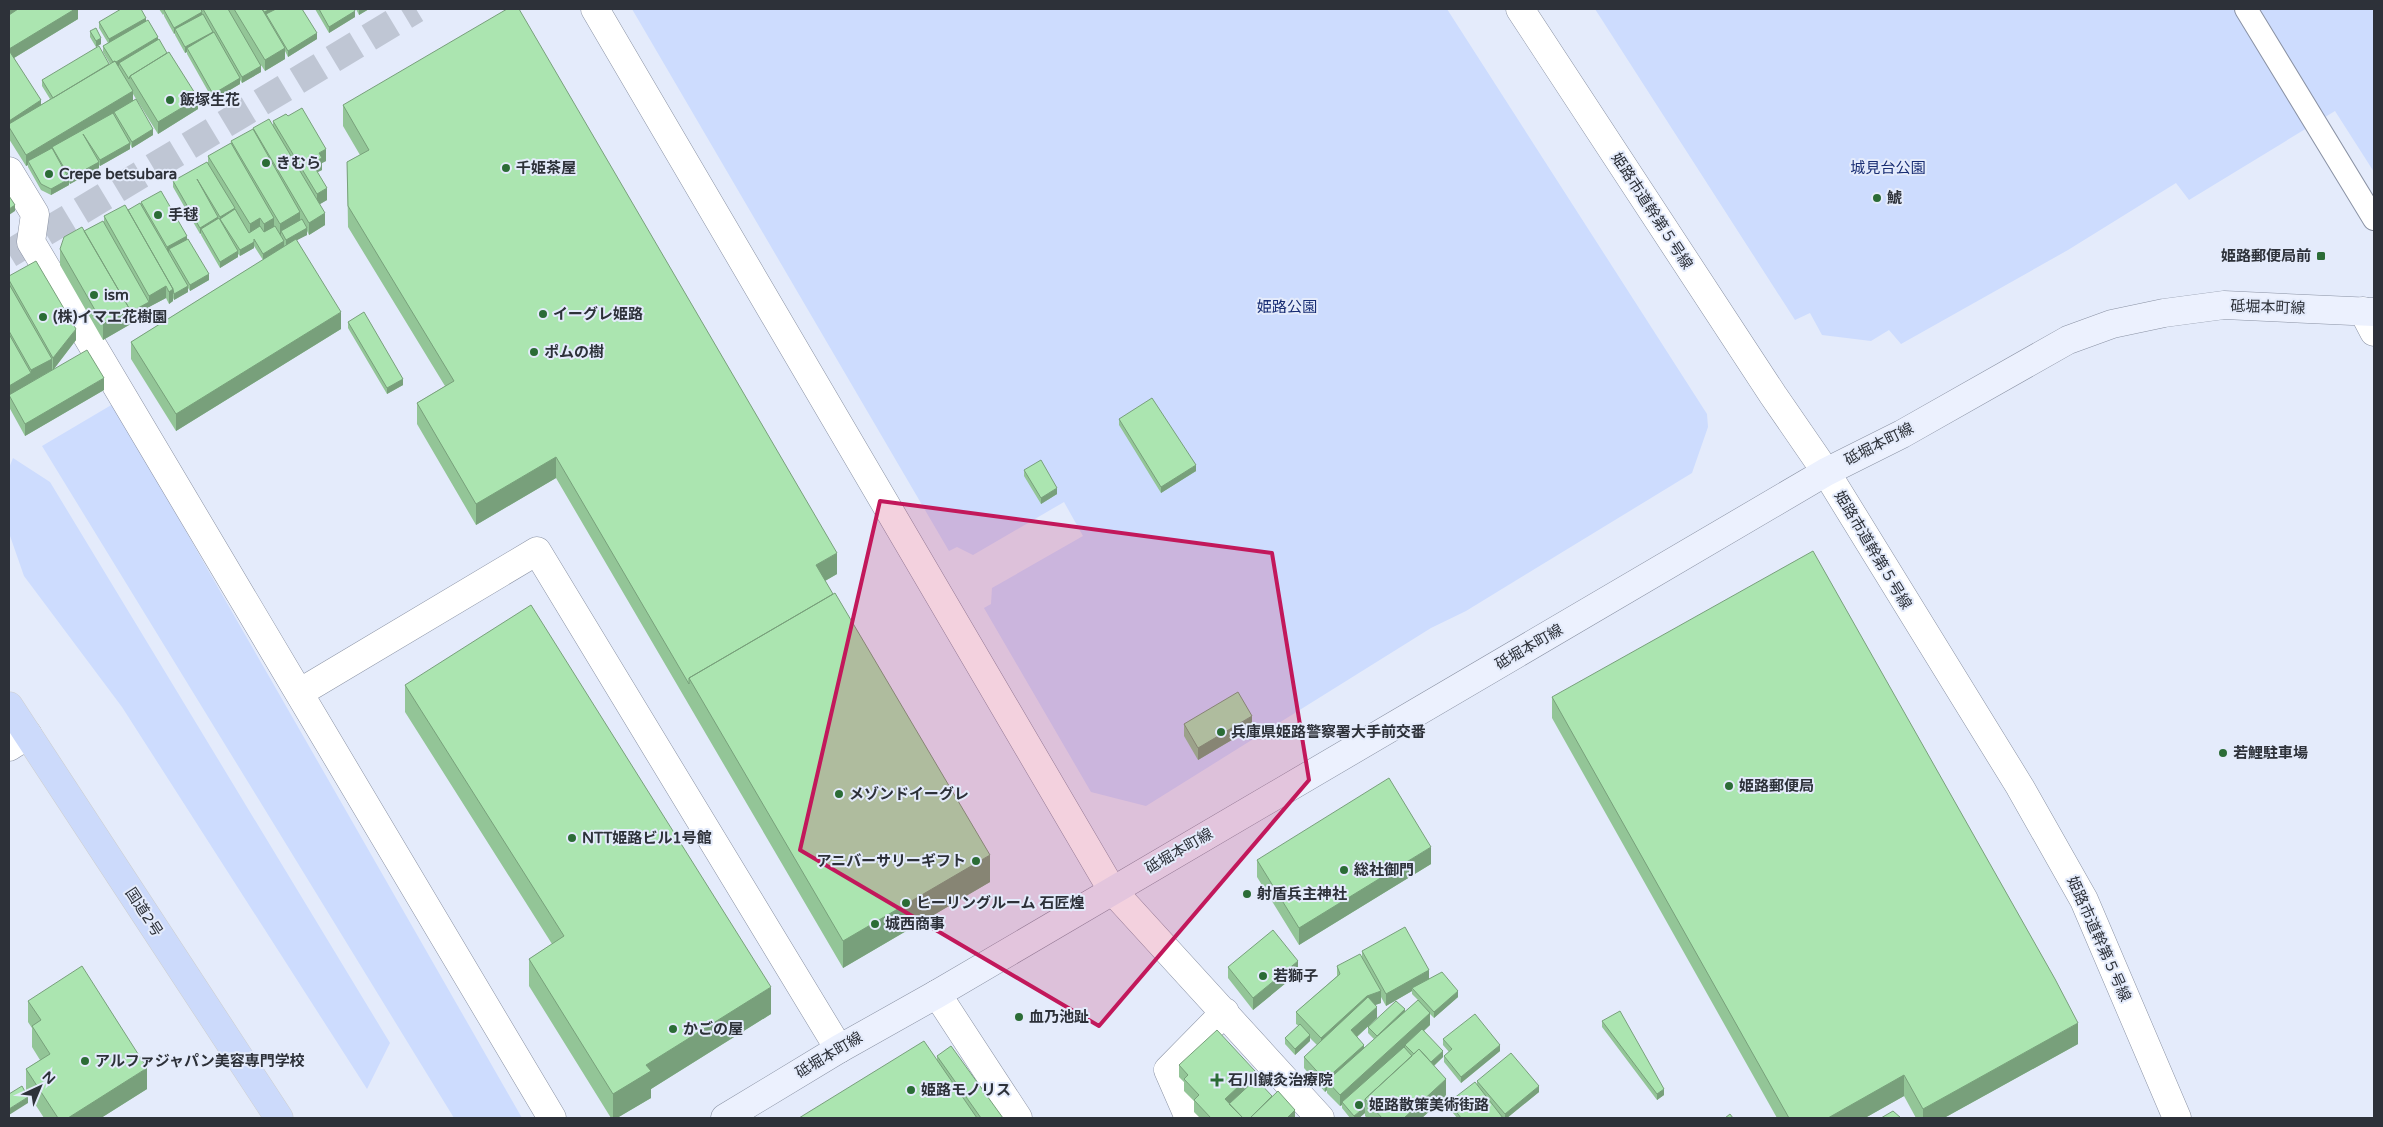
<svg xmlns="http://www.w3.org/2000/svg" width="2383" height="1127" viewBox="0 0 2383 1127" font-family="'Varela Round','Noto Sans JP',sans-serif">
  <style>
    .green { fill: #cddcfe }
    .lines { fill: none; stroke-linecap: round; stroke-linejoin: round }
    .pedestrian-tunnel { stroke: #bfc6d4; stroke-width: 28; stroke-dasharray: 28 14; stroke-linecap: butt }
    .service-casing { stroke: #8a92a4; stroke-width: 24 }
    .minor-casing { stroke: #8a92a4; stroke-width: 29 }
    .tertiary-casing { stroke: #8a92a4; stroke-width: 29 }
    .secondary-casing { stroke: #8a92a4; stroke-width: 29 }
    .trunk-casing { stroke: #cdcecf; stroke-width: 29 }
    .service { stroke: #fff; stroke-width: 22 }
    .minor { stroke: #fff; stroke-width: 28 }
    .tertiary { stroke: #fff; stroke-width: 28 }
    .secondary { stroke: #ecf1fe; stroke-width: 28 }
    .trunk { stroke: #ccdafb; stroke-width: 28 }
    .wall { fill: #93c597; fill-rule: evenodd }
    .shaded-wall { fill: #78a07b }
    .building { fill: #abe5b0; stroke: #78a07b }
    .marked { fill: #c2185b; fill-opacity: 0.2; stroke: #c2185b; stroke-width: 4; stroke-linejoin: round }
    .poi-dot { fill: #2b6c36; stroke: #e4ebfb; stroke-width: 2 }
    .labels { text-anchor: middle; dominant-baseline: central; stroke-width: 4; stroke-linejoin: round; paint-order: stroke }
    .poi-label { font-size: 15px; font-weight: bold; fill: #2d3139; stroke: #e4ebfb; text-anchor: start }
    .park-label { font-size: 15px; fill: #192e74; stroke: #e4ebfb }
    .street-label { font-size: 15px; fill: #2d3139; stroke: #e4ebfb }
  </style>
  <rect width="100%" height="100%" fill="#e4ebfb"/>
  <!-- green -->
  <path class="green" d="M632 9H1447L1707 414 1708 427 1692 473 1466 611 1431 628 1146 806 1091 792 984 608 991 604 992 588 1083 536 1064 502 973 555 957 547 949 551Z
    M1595 9H2374V172L2335 111 2189 200 2176 183 2068 250 1901 344 1889 330 1871 341 1822 335 1810 313 1795 320Z
    M113 404 522 1118H454L42 446Z
    M13 458 50 482 390 1043 367 1089 122 707 24 576 9 533V468Z"/>
  <g class="lines">
    <!-- pedestrian-tunnel -->
    <path class="pedestrian-tunnel" d="M9 254 416 9"/>
    <defs>
      <path id="service" d="M2246 9 2374 219"/>
      <path id="minor" d="M9 171 35 214 31 242 299 693
        M2363 311 2374 332
        M9 747 28 735
        M1112 890 1320 1118
        M937 994 1018 1118
        M552 1118 299 693 537 551 839 1049
        M1189 1118 1168 1070 1225 1012"/>
      <path id="tertiary" d="M595 9 1112 890
        M1520 9 1773 395 1826 472 2020 787 2084 900 2177 1118"/>
      <path id="secondary" d="M725 1118 839 1049 937 994 1826 472 1902 434 2068 340 2112 324 2164 313 2224 305 2374 312"/>
      <path id="trunk" d="M9 706 279 1118"/>
    </defs>
    <!-- service casing -->
    <use href="#service" class="service-casing"/>
    <!-- minor casing -->
    <use href="#minor" class="minor-casing"/>
    <!-- tertiary casing -->
    <use href="#tertiary" class="tertiary-casing"/>
    <!-- secondary casing -->
    <use href="#secondary" class="secondary-casing"/>
    <!-- trunk casing -->
    <use href="#trunk" class="trunk-casing"/>
    <!-- service -->
    <use href="#service" class="service"/>
    <!-- minor -->
    <use href="#minor" class="minor"/>
    <!-- tertiary -->
    <use href="#tertiary" class="tertiary"/>
    <!-- secondary -->
    <use href="#secondary" class="secondary"/>
    <!-- trunk -->
    <use href="#trunk" class="trunk"/>
  </g>
  <!-- wall -->
  <path class="wall" d="M9 9H78V19L14 58 41 105 50 99 42 86V80L110 64 103 52V46L108 43 99 28V22L146 21 158 39 198 109 158 134 133 94V101L153 135 132 148 130 144V149L100 166 99 165V168L70 184 69 183V185L51 195 41 190 28 167V165L26 166 9 139Z
    M159 9H302L317 39 288 57 285 51V59L265 71 261 65V72L242 83 240 80V84L213 100 187 54V52L185 53 175 35V33L174 34 164 16V14L163 15Z
    M315 9H354L355 17 329 33Z
    M356 9H369L359 15Z
    M90 31 101 44 96 47 90 37Z
    M343 105 837 574 825 581 990 882 843 968 556 478 476 525 417 424V403L445 386 348 227 347 162 360 155 343 126Z
    M273 121 326 161 322 163V170L317 172 327 200 319 204 325 225 309 235 307 231V235L296 240 341 329 176 431 131 359V342L263 260 254 246V248L240 256 238 254V257L220 268 201 235V233L200 234 173 187V181L208 163V156L231 144V141L253 131V128L273 126Z
    M141 202 187 239 209 280 190 291 188 288V292L174 300 173 298V301L169 304 166 298 149 307V314L129 325V324V325L103 340 60 265V249L84 231 104 223V216L128 210 141 205Z
    M9 276 76 340 54 369 104 390 25 436 9 407Z
    M348 322 403 385 387 394 348 328Z
    M1119 419 1196 471 1161 493 1119 425Z
    M1024 470 1057 494 1041 504 1024 476Z
    M405 685 771 1014 651 1089V1098L617 1118H611L529 986V959L552 944 405 712Z
    M1552 697 2078 1044 1944 1118H1916L1904 1096 1865 1118H1777L1552 718Z
    M1184 724 1252 728 1198 760 1184 736Z
    M1257 860 1431 864 1299 945 1257 877Z
    M1362 951 1429 979 1458 997 1434 1018 1430 1014V1025L1424 1031 1443 1057 1434 1066 1446 1096 1422 1118H1367L1365 1116V1113L1359 1118H1350L1342 1108V1105L1340 1106 1327 1093V1090L1325 1092 1304 1068V1057L1317 1045 1310 1038V1041L1295 1055 1285 1044V1038L1299 1026 1296 1024V1012L1337 976V966L1362 958ZM1412 991V994L1418 1000 1405 1012 1368 1027V1033L1374 1039 1364 1048 1357 1037 1377 1018 1375 1005 1381 1003V997L1386 1006Z
    M1228 967 1298 973 1253 1010 1228 978Z
    M28 1001 147 1089 101 1118H44L26 1090V1069L40 1060 32 1047V1028L28 1022Z
    M1602 1021 1664 1095 1657 1100 1602 1027Z
    M1443 1039 1500 1051 1461 1083 1444 1062V1056L1449 1052 1443 1045Z
    M937 1056 1003 1118H799L937 1060Z
    M1179 1065 1255 1081 1295 1118H1200L1194 1112V1101L1184 1091V1082L1179 1077Z
    M1477 1081 1539 1092 1507 1118H1503L1497 1111 1503 1118H1457L1449 1108V1102L1477 1085Z"/>
  <!-- shaded-wall -->
  <path class="shaded-wall" d="M11 9H18V16L9 22V10Z
    M75 9H78V19L9 61V49Z
    M271 9H281L266 14V17L264 12Z
    M359 9H369L359 15Z
    M355 11V17L329 33V27Z
    M202 12V18L175 29V33L174 34V28Z
    M146 18V24L109 45V39Z
    M213 32V38L187 48V52L185 53V47Z
    M317 33V39L288 57V51Z
    M158 37V43L119 63V66L113 64Z
    M101 38V44L96 47V41Z
    M285 48V59L265 71V60Z
    M261 66V72L242 83V77Z
    M240 78V84L213 100V94Z
    M133 91V103L114 112V114L54 150 52 147V150L28 161V165L26 166V155Z
    M198 98V109L158 134V122Z
    M41 100V112L9 127V121Z
    M153 129V135L132 148V142Z
    M130 143V149L100 166V160Z
    M326 149V161L322 163V170L312 175V163L319 153Z
    M99 162V168L70 184V178Z
    M69 179V185L51 195V189Z
    M327 188V200L317 206V194Z
    M15 205V211L9 215V209Z
    M235 208V214L220 219V223V217Z
    M300 212V224L281 231V235L280 236V224Z
    M325 213V225L309 235V223Z
    M218 217V223L201 229V233L200 234V228Z
    M260 218V229L250 235V224Z
    M274 218V229L264 235V224Z
    M307 228V235L286 246V240Z
    M187 236V243L169 249V253L167 254V247Z
    M284 241V247L263 260V254Z
    M254 242V248L240 256V250Z
    M238 251V257L220 268V262Z
    M209 274V280L190 291V285Z
    M166 286V298L149 307V314L129 325V313L149 302V296Z
    M188 286V292L174 300V294Z
    M173 289V301L169 304V292Z
    M129 308V325L103 340V324Z
    M341 312V329L176 431V414Z
    M76 329V340L53 370V358Z
    M52 359V370L31 382V385L9 395V398V386L31 373V370Z
    M104 378V390L25 436V424Z
    M403 379V385L387 394V388Z
    M556 457V478L476 525V504Z
    M1196 465V471L1161 493V487Z
    M1057 488V494L1041 504V498Z
    M837 553V574L816 586V565Z
    M1252 716V728L1198 760V748Z
    M1431 847V864L1299 945V928Z
    M990 855V882L843 968V941Z
    M1298 961V973L1253 1010V998Z
    M1429 970V982L1412 988V991L1386 1006V994Z
    M771 987V1014L651 1089V1098L617 1118H613V1094L646 1065Z
    M1381 991V1003L1367 1008 1321 1050V1038L1367 996Z
    M1458 991V997L1434 1018V1012Z
    M1377 1007V1018L1351 1042V1030Z
    M1405 1009V1016L1377 1036Z
    M1430 1013V1025L1406 1046 1405 1045V1047L1343 1104 1342 1102V1105L1340 1106V1095Z
    M2078 1023V1044L1944 1118H1923V1109Z
    M1310 1035V1041L1295 1055V1049Z
    M1364 1045V1057L1327 1081V1090L1325 1092V1080Z
    M1500 1045V1051L1461 1083V1077Z
    M1443 1051V1057L1427 1072V1066Z
    M147 1068V1089L101 1118H68Z
    M1255 1071V1083L1229 1106 1225 1099Z
    M1904 1075V1096L1865 1118H1828Z
    M1446 1079V1096L1422 1118H1404Z
    M1539 1086V1092L1507 1118H1505V1114Z
    M1664 1089V1095L1657 1100V1094Z
    M28 1097V1103L9 1115V1109Z
    M1365 1107V1113L1359 1118H1354V1116Z
    M1295 1110V1118H1287Z"/>
  <!-- building -->
  <path class="building" d="M18 9H75L9 49V15Z
    M121 9H141L146 18 109 39 99 22Z
    M167 9H201L202 12 174 28 164 10Z
    M203 9H228L261 66 242 77Z
    M234 9H262L285 48 265 60Z
    M262 9H271L264 12Z
    M276 9H302L317 33 288 51 266 14Z
    M319 9H354L355 11 329 27Z
    M507 9H519L837 553 816 565 833 594 689 678V684L556 457 476 504 417 403 454 381 348 206 347 162 369 150 343 105Z
    M203 14 213 32 185 47 175 29Z
    M148 20 158 37 116 62 115 61 113 62 103 46Z
    M96 28 101 38 96 41 90 31Z
    M214 32 240 78 213 94 187 48Z
    M159 39 167 53 130 76 129 79 119 63Z
    M99 46 109 64 53 98 42 80Z
    M10 52 41 100 9 121V53Z
    M169 52 198 98 158 122 130 76Z
    M115 61 133 91 26 155 9 127V124Z
    M136 99 153 129 132 142 114 112Z
    M302 108 326 149 319 153 322 158 312 163 327 188 317 194 273 121 286 114 288 116Z
    M113 113 130 143 100 160 83 134 99 162 70 178 52 147Z
    M269 119 325 213 309 223 253 128Z
    M253 129 300 212 280 224 231 141Z
    M231 143 274 218 264 224 260 218 250 224 208 156Z
    M52 148 69 179 51 189 41 184 28 161Z
    M207 162 235 208 220 217 197 179 218 217 200 228 173 181Z
    M161 191 187 236 167 247 141 202Z
    M9 196 15 205 9 209Z
    M140 203 188 286 174 294 173 289 128 210Z
    M125 205 173 289 169 292 166 286 149 296 104 216Z
    M235 209 249 233 260 226 264 232 275 226 284 241 263 254 254 239V242L240 250 220 219Z
    M219 218 238 251 220 262 201 229Z
    M302 219 307 228 286 240 281 231Z
    M103 221 149 302 129 313V308L84 231Z
    M82 227 129 308 103 324 60 249 64 237Z
    M188 239 209 274 190 285 169 249Z
    M296 239 341 312 176 414 131 342Z
    M36 261 76 329 53 358 9 280V276Z
    M9 284 52 359 31 370 9 331Z
    M364 312 403 379 387 388 348 322Z
    M9 334 31 373 9 386Z
    M87 350 104 378 25 424 9 395Z
    M1152 398 1196 465 1161 487 1119 419Z
    M1041 460 1057 488 1041 498 1024 470Z
    M1813 551 2055 979 2078 1023 1923 1109 1904 1075 1828 1118H1789L1552 697Z
    M835 593 990 855 843 941 689 678Z
    M531 605 771 987 646 1065 651 1071 613 1094 529 959 564 936 405 685Z
    M1238 692 1252 716 1198 748 1184 724Z
    M1389 778 1431 847 1299 928 1257 860Z
    M1405 927 1429 970 1386 994 1362 951Z
    M1273 930 1298 961 1253 998 1228 967Z
    M1360 954 1381 991 1367 996 1321 1038 1296 1012 1340 974 1337 966Z
    M82 966 147 1068 68 1118H58L26 1069 50 1054 32 1026 41 1020 28 1001Z
    M1442 972 1458 991 1434 1012 1412 988Z
    M1368 997 1377 1007 1351 1030 1364 1045 1325 1080 1304 1057Z
    M1418 1000 1430 1013 1340 1095 1327 1081Z
    M1396 1001 1405 1009 1377 1036 1368 1027Z
    M1620 1011 1664 1089 1657 1094 1602 1021Z
    M1475 1014 1500 1045 1461 1077 1444 1056 1452 1049 1443 1039Z
    M1300 1024 1310 1035 1295 1049 1285 1038Z
    M1422 1029 1443 1051 1431 1062 1419 1049 1414 1054 1405 1045Z
    M1217 1030 1255 1071 1225 1099 1243 1118H1211L1194 1100 1199 1095 1184 1079 1188 1075 1179 1065Z
    M924 1041 977 1118H799Z
    M951 1046 1003 1118H981L937 1056Z
    M1404 1047 1412 1056 1365 1099V1107L1354 1116 1342 1102Z
    M1419 1049 1446 1079 1404 1118H1382L1365 1099Z
    M1511 1053 1539 1086 1505 1114 1477 1081Z
    M1256 1079 1272 1096 1251 1117V1118H1243L1229 1104Z
    M1475 1082 1503 1118H1461L1449 1102Z
    M22 1086 28 1097 9 1109V1094Z
    M1278 1091 1295 1110 1287 1118H1252L1251 1117Z
    M1893 1111 1901 1118H1881Z
    M1730 1114 1733 1118H1725Z"/>
  <!-- marked area -->
  <path class="marked" d="M880 501 1272 553 1309 780 1099 1026 800 850Z"/>
  <!-- markers -->
  <g class="poi-dot">
    <circle cx="170" cy="100" r="5"/>
    <circle cx="266" cy="163" r="5"/>
    <circle cx="506" cy="168" r="5"/>
    <circle cx="49" cy="174" r="5"/>
    <circle cx="1877" cy="198" r="5"/>
    <circle cx="158" cy="215" r="5"/>
    <rect x="2316" y="251" width="10" height="10" rx="2.5"/>
    <circle cx="94" cy="295" r="5"/>
    <circle cx="543" cy="314" r="5"/>
    <circle cx="43" cy="317" r="5"/>
    <circle cx="534" cy="352" r="5"/>
    <circle cx="1221" cy="732" r="5"/>
    <circle cx="2223" cy="753" r="5"/>
    <circle cx="1729" cy="786" r="5"/>
    <circle cx="839" cy="794" r="5"/>
    <circle cx="572" cy="838" r="5"/>
    <circle cx="976" cy="861" r="5"/>
    <circle cx="1344" cy="870" r="5"/>
    <circle cx="1247" cy="894" r="5"/>
    <circle cx="906" cy="903" r="5"/>
    <circle cx="875" cy="924" r="5"/>
    <circle cx="1263" cy="976" r="5"/>
    <circle cx="1019" cy="1017" r="5"/>
    <circle cx="673" cy="1029" r="5"/>
    <circle cx="85" cy="1061" r="5"/>
    <path d="M1214.5 1072.5h5v5h5v5h-5v5h-5v-5h-5v-5h5z"/>
    <circle cx="911" cy="1090" r="5"/>
    <circle cx="1359" cy="1105" r="5"/>
  </g>
  <g class="labels">
    <!-- poi labels -->
    <g class="poi-label">
      <text x="180" y="100">飯塚生花</text>
      <text x="276" y="163">きむら</text>
      <text x="516" y="168">千姫茶屋</text>
      <text x="59" y="174">Crepe betsubara</text>
      <text x="1887" y="198">鯱</text>
      <text x="168" y="215">手毬</text>
      <text x="2311" y="256" text-anchor="end">姫路郵便局前</text>
      <text x="104" y="295">ism</text>
      <text x="553" y="314">イーグレ姫路</text>
      <text x="53" y="317">(株)イマエ花樹園</text>
      <text x="544" y="352">ポムの樹</text>
      <text x="1231" y="732">兵庫県姫路警察署大手前交番</text>
      <text x="2233" y="753">若鯉駐車場</text>
      <text x="1739" y="786">姫路郵便局</text>
      <text x="849" y="794">メゾンドイーグレ</text>
      <text x="582" y="838">NTT姫路ビル1号館</text>
      <text x="966" y="861" text-anchor="end">アニバーサリーギフト</text>
      <text x="1354" y="870">総社御門</text>
      <text x="1257" y="894">射盾兵主神社</text>
      <text x="916" y="903">ヒーリングルーム 石匠煌</text>
      <text x="885" y="924">城西商事</text>
      <text x="1273" y="976">若獅子</text>
      <text x="1029" y="1017">血乃池趾</text>
      <text x="683" y="1029">かごの屋</text>
      <text x="95" y="1061">アルファジャパン美容専門学校</text>
      <text x="1228" y="1080">石川鍼灸治療院</text>
      <text x="921" y="1090">姫路モノリス</text>
      <text x="1369" y="1105">姫路散策美術街路</text>
    </g>
    <!-- park labels -->
    <g class="park-label">
      <text x="1888" y="168">城見台公園</text>
      <text x="1287" y="307">姫路公園</text>
    </g>
    <!-- street labels -->
    <g class="street-label">
      <text transform="translate(1652 211) rotate(57)">姫路市道幹第５号線</text>
      <text transform="translate(2268 307) rotate(2)">砥堀本町線</text>
      <text transform="translate(1879 444) rotate(-27)">砥堀本町線</text>
      <text transform="translate(1873 550) rotate(59)">姫路市道幹第５号線</text>
      <text transform="translate(1529 647) rotate(-30)">砥堀本町線</text>
      <text transform="translate(1179 851) rotate(-30)">砥堀本町線</text>
      <text transform="translate(144 912) rotate(57)">国道2号</text>
      <text transform="translate(2099 939) rotate(66)">姫路市道幹第５号線</text>
      <text transform="translate(829 1055) rotate(-31)">砥堀本町線</text>
    </g>
  </g>
  <!-- border -->
  <rect width="2383" height="1127" fill="none" stroke="#2d3139" stroke-width="20"/>
  <!-- north arrow -->
  <g transform="translate(40 1087) rotate(44)" stroke="#e4ebfb" stroke-width="4" paint-order="stroke">
  <path d="M0-4L9 19L0 12L-9 19Z" fill="#2d3139"/>
  <text y="-8" font-size="14" font-weight="bold" text-anchor="middle" fill="#2d3139">N</text>
  </g>
</svg>
